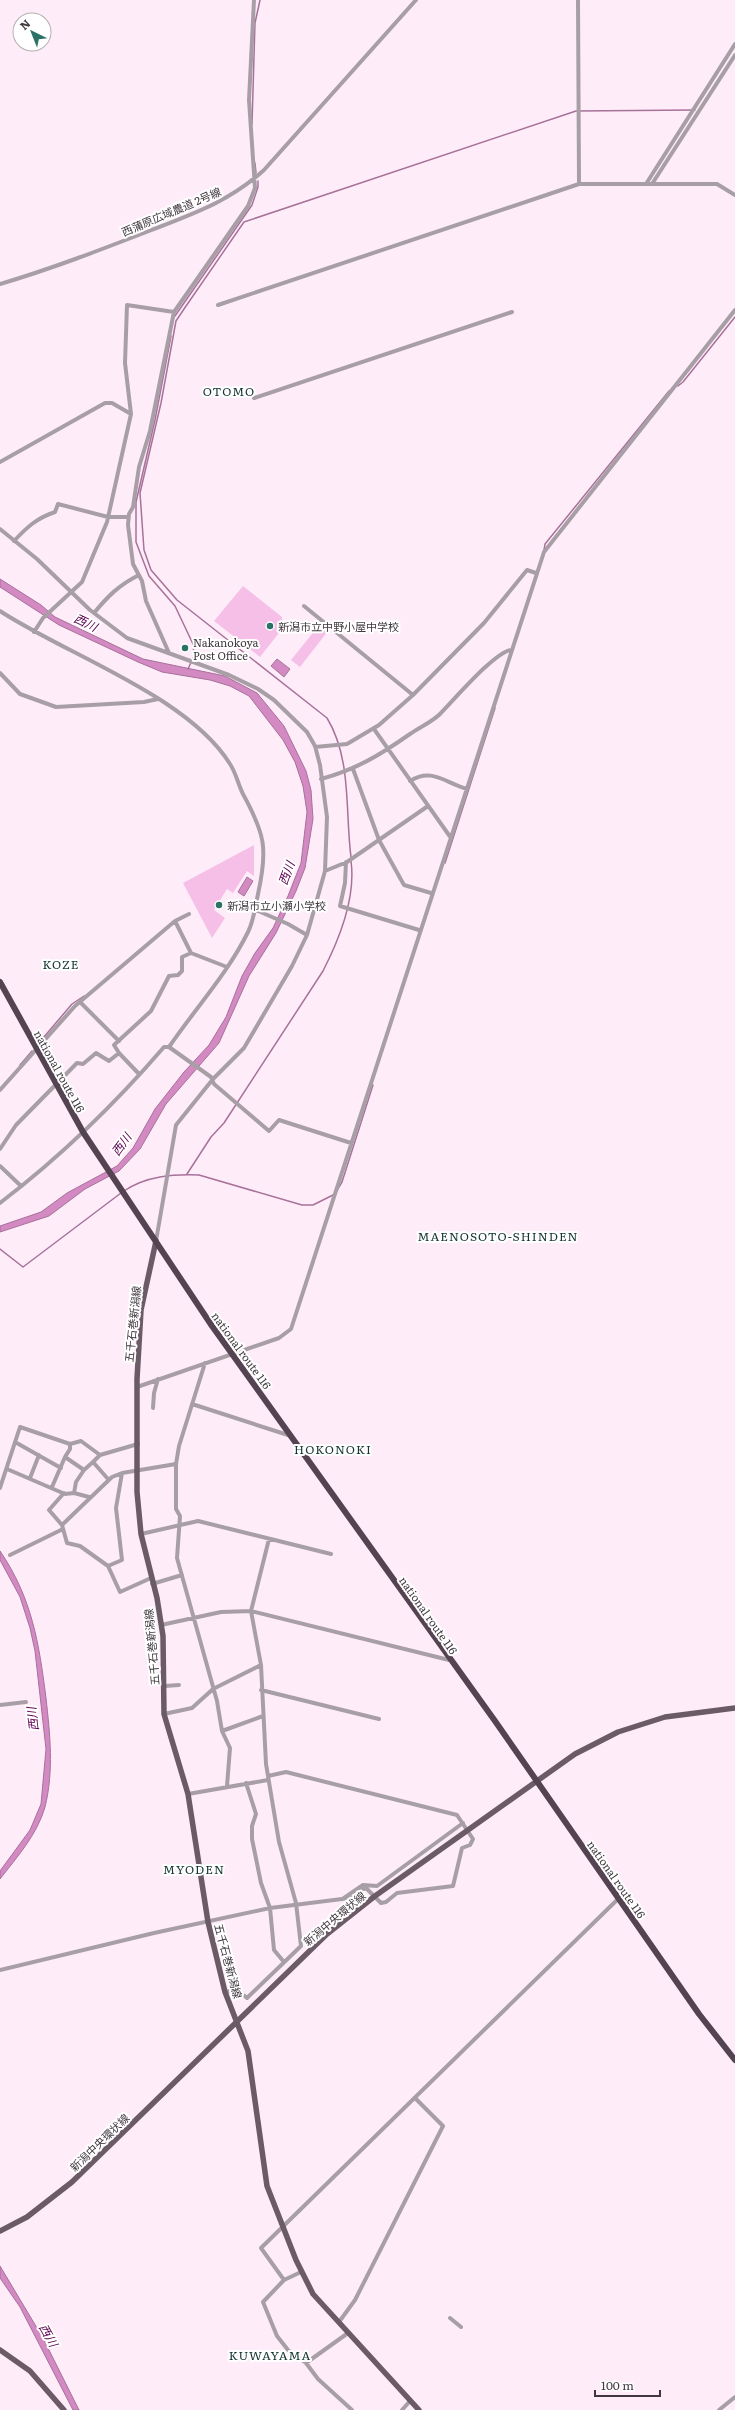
<svg xmlns="http://www.w3.org/2000/svg" width="735" height="2410" viewBox="0 0 735 2410" font-family="Literata,'Noto Sans JP',serif">
  <style>
    .green { fill: #f5bfe8 }
    .water { fill: #d389c2; stroke: #a7719a }
    .lines { fill: none; stroke-linecap: round; stroke-linejoin: round }
    .stream { stroke: #a7719a; stroke-width: 1.5 }
    .minor { stroke: #a89fa6; stroke-width: 4 }
    .major { stroke: #6a5b66; stroke-width: 5.5 }
    .highway { stroke: #544350; stroke-width: 6 }
    .poi-dot { fill: #2a7166; stroke: #fff; stroke-width: 1.5 }
    .labels { text-anchor: middle; dominant-baseline: central; stroke-width: 4; stroke-linejoin: round; paint-order: stroke }
    .street-label { font-size: 11px; fill: #40383e; stroke: #fff }
    .poi-label { font-size: 11px; fill: #40383e; stroke: #fff; text-anchor: start }
    .neighbourhood-label { font-size: 12px; letter-spacing: 1px; fill: #143630; stroke: #fff }
    .water-label { font-size: 12px; font-style: italic; fill: #5c0050; stroke: #fff }
  </style>
  <rect width="100%" height="100%" fill="#feedf9"/>
  <!-- green -->
  <path class="green" d="M243 586 282 617V629L260 657 214 621Z
    M320 624 328 631 300 667 291 660Z
    M254 845V876L247 871 233 893 227 889 214 910 225 918 212 938 183 883Z"/>
  <!-- water -->
  <path class="water" d="M0 579 41 605 55 617 143 659 225 676 257 693 284 726 306 771 311 790 313 819 305 868 296 891 276 933 249 976 219 1043 166 1104 140 1149 119 1171 85 1189 49 1216 0 1232V1226L41 1212 67 1193 117 1166 133 1148 155 1109 184 1072 209 1045 226 1017 242 976 255 953 273 928 288 896 301 863 307 812 303 786 295 762 283 740 249 696 230 686 210 680 162 672 138 662 59 625 0 587Z
    M277 659 290 669 284 677 271 666Z
    M247 877 253 881 244 896 238 892Z
    M0 1551C32 1598 39 1643 46 1698 50 1734 54 1771 45 1807 37 1835 17 1857 0 1879V1871L30 1830 41 1804 46 1749 35 1651 30 1628 20 1597 0 1560Z
    M0 2266 43 2338 79 2410H73L20 2307 0 2278Z"/>
  <g class="lines">
    <!-- stream -->
    <path class="stream" d="M252 124 255 23 260 0
      M255 163 256 173
      M175 316 252 205 258 187V181
      M171 336 155 420 136 502V542L149 576 175 606 193 644 194 656 188 669
      M678 386 683 382 735 317
      M544 550 545 544 669 391
      M351 857C345 812 352 759 327 718L177 600 151 570 144 550 140 493 161 403 176 321 184 309 244 222 576 111 695 110
      M445 863 495 708
      M38 1044 72 1004 84 996
      M20 1065 32 1051
      M187 1174 211 1137 224 1123 323 971C339 940 356 897 351 861
      M124 1191C146 1176 173 1174 199 1175L302 1205H313L333 1195
      M336 1192 342 1182 373 1085
      M0 1249 23 1267 121 1193"/>
    <!-- minor -->
    <path class="minor" d="M578 0 579 184
      M646 184 735 44
      M652 184 735 55
      M0 284C51 269 100 250 149 231 192 214 229 202 264 170L416 0
      M218 305 579 184H717L735 195
      M254 398 512 312
      M0 462 105 403H112L131 414
      M0 529 37 559 90 610 127 638 229 675 258 689 274 700 307 732 315 746 320 765 327 817 325 871 307 935 292 966 244 1048 213 1079 176 1125 156 1241
      M14 541C27 527 37 518 55 512L58 504 108 517H128
      M304 606 413 695
      M0 611C67 655 188 696 230 764 236 773 238 784 243 794 265 834 268 849 258 894 255 908 254 920 248 932 228 973 195 1009 169 1047H164C115 1104 60 1157 0 1203
      M94 613C108 596 119 585 139 575
      M34 632 43 618 82 582 107 522 131 414 125 363 127 305 174 312
      M169 653 146 601 142 581 133 564 128 525 129 514 133 507 139 467 150 431 174 312 248 206 255 188 249 100 254 0
      M0 673 20 694 56 707 144 702 158 699
      M374 729 451 838
      M315 747 347 744 379 725 413 695 484 623 527 570 536 573
      M353 769 379 840 404 885 431 893
      M321 779C357 769 380 755 410 734 420 727 432 722 440 714 453 701 497 649 512 650
      M410 781C432 767 445 783 467 789
      M346 862 345 883 340 906 419 930
      M325 871 347 862 428 806
      M256 910 288 924 307 935
      M175 921 191 953
      M80 1002 119 1041
      M169 1047 211 1077 214 1084 269 1131 279 1120 351 1143
      M139 1074 119 1053 114 1045 151 1011 169 976 178 975 182 971V957L191 953 227 967
      M0 1090 75 1006 175 921 189 914
      M0 1149 16 1125 77 1063 83 1064 96 1053 109 1061 119 1053
      M0 1166 21 1186
      M205 1363 179 1446 176 1464V1509L180 1516 177 1558 217 1701 222 1731 263 1716
      M137 1387 279 1338 291 1329 544 552 735 310
      M192 1404 291 1436
      M153 1408 154 1393 158 1379
      M15 1442 61 1468
      M100 1455 93 1462 108 1479
      M65 1457 70 1449V1444
      M7 1469 65 1494 74 1493 89 1497
      M30 1478 39 1455
      M52 1487 65 1457 84 1470 93 1462
      M0 1488 20 1427 70 1444 81 1441 100 1455 138 1444
      M64 1493 49 1510 62 1525 67 1543 80 1546 108 1566 120 1592 151 1578
      M74 1493 76 1482 84 1470
      M62 1525 112 1477 122 1473 176 1464
      M141 1534 198 1521 331 1554
      M10 1555 63 1529
      M108 1566 122 1560 116 1508 122 1473
      M152 1584 182 1575
      M161 1625 221 1612 251 1611 449 1660
      M165 1686 179 1685
      M261 1690 379 1719
      M0 1705 26 1702
      M164 1714 192 1708 213 1689 261 1665
      M222 1731 230 1748 227 1786
      M246 1783 256 1814 252 1826V1839L261 1883 270 1908 274 1950 284 1962
      M188 1794 268 1780
      M344 1898 363 1885 377 1886 463 1823
      M0 1970 154 1933 270 1908 358 1897 361 1890 366 1888 381 1903 386 1902 397 1893 453 1886 462 1848 470 1845 473 1839 457 1815 286 1772 268 1776
      M225 1992 237 1990 247 1998 301 1946 296 1903 279 1842 266 1764 261 1665 251 1611 269 1539
      M301 2272 284 2280 263 2302 277 2336 288 2350 306 2363 318 2379 352 2410
      M284 2280 261 2248 618 1899
      M450 2318 461 2327
      M339 2322 355 2300 443 2126 415 2098
      M306 2363 348 2333
      M402 2410 410 2401
      M719 2410 735 2397"/>
    <!-- major -->
    <path class="major" d="M156 1241 141 1310 137 1379V1492L141 1534 157 1598 163 1636 164 1714 188 1794 208 1922 225 1992 248 2051 267 2186 296 2260 313 2294 419 2410
      M0 2231 27 2217 72 2182 327 1934 375 1896 468 1830 575 1754 618 1732 665 1717 735 1708
      M0 2350 30 2371 64 2410"/>
    <!-- highway -->
    <path class="highway" d="M0 982 83 1132 212 1326 495 1721 699 2014 735 2060"/>
  </g>
  <!-- markers -->
  <g class="poi-dot">
    <circle cx="270" cy="626" r="4"/>
    <circle cx="185" cy="648" r="4"/>
    <circle cx="219" cy="905" r="4"/>
  </g>
  <g class="labels">
    <!-- street labels -->
    <g class="street-label">
      <text transform="translate(171 211) rotate(-23)">西蒲原広域農道 2号線</text>
      <text transform="translate(60 1071) rotate(61)">national route 116</text>
      <text transform="translate(132 1324) rotate(-84)">五千石巻新潟線</text>
      <text transform="translate(242 1350) rotate(54)">national route 116</text>
      <text transform="translate(429 1615) rotate(55)">national route 116</text>
      <text transform="translate(151 1647) rotate(-95)">五千石巻新潟線</text>
      <text transform="translate(617 1879) rotate(55)">national route 116</text>
      <text transform="translate(334 1918) rotate(-40)">新潟中央環状線</text>
      <text transform="translate(229 1961) rotate(75)">五千石巻新潟線</text>
      <text transform="translate(99 2142) rotate(-44)">新潟中央環状線</text>
    </g>
    <!-- poi labels -->
    <g class="poi-label">
      <text x="278" y="626">新潟市立中野小屋中学校</text>
      <text x="193" y="642">Nakanokoya<tspan x="193" dy="13">Post Office</tspan></text>
      <text x="227" y="905">新潟市立小瀬小学校</text>
    </g>
    <!-- neighbourhood labels -->
    <g class="neighbourhood-label">
      <text x="229" y="391">OTOMO</text>
      <text x="61" y="964">KOZE</text>
      <text x="498" y="1236">MAENOSOTO-SHINDEN</text>
      <text x="333" y="1449">HOKONOKI</text>
      <text x="194" y="1869">MYODEN</text>
      <text x="270" y="2355">KUWAYAMA</text>
    </g>
    <!-- water labels -->
    <g class="water-label">
      <text transform="translate(86 622) rotate(26)">西川</text>
      <text transform="translate(286 873) rotate(-70)">西川</text>
      <text transform="translate(121 1144) rotate(-54)">西川</text>
      <text transform="translate(32 1719) rotate(-97)">西川</text>
      <text transform="translate(49 2335) rotate(61)">西川</text>
    </g>
  </g>
  <!-- north arrow -->
  <g transform="translate(32 32) rotate(317)"><circle r="19" fill="#ffffff" stroke="#b3afb2"/>
  <path d="M0-3L7 15L0 10L-7 15Z" fill="#2a7166"/>
  <text y="-6" font-size="11" font-weight="bold" text-anchor="middle" fill="#40383e">N</text>
  </g>
  <!-- scale -->
  <path d="M595 2390v6h65v-6" fill="none" stroke="#40383e" stroke-width="2"/>
  <text x="601" y="2390" font-size="12" fill="#40383e" stroke="#ffffff" stroke-width="3" paint-order="stroke">100 m</text>
</svg>
